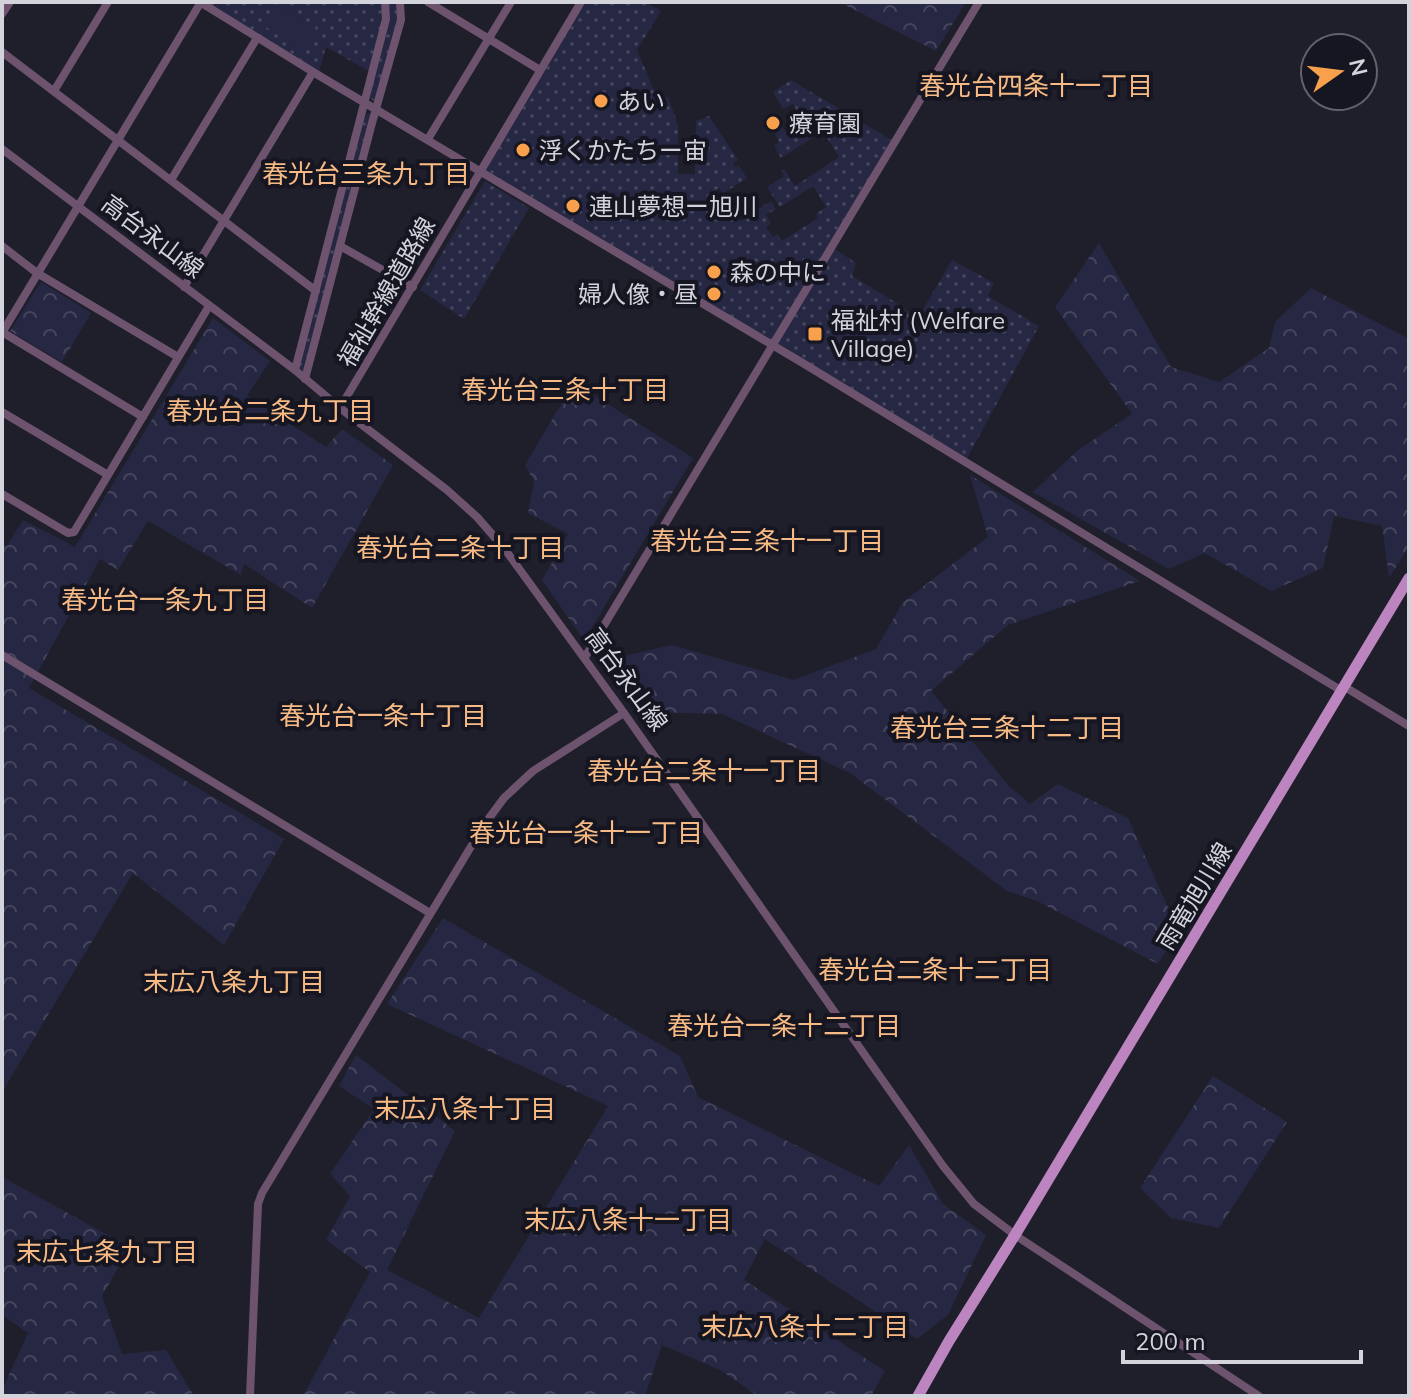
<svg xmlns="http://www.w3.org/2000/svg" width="1411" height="1398" viewBox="0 0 1411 1398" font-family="Mulish,'Noto Sans JP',sans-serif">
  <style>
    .grass { fill: url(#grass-dots) }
    .forest { fill: url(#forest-crowns) }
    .pitch { fill: #262742 }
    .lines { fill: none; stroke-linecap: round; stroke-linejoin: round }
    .minor { stroke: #6e536f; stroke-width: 8 }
    .major { stroke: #bc85bf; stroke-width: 11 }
    .poi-dot { fill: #f8a04c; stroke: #151621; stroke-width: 3 }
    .labels { text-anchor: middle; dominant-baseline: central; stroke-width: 8; stroke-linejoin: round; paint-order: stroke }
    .poi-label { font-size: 24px; fill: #d2d3db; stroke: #151621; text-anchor: start }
    .street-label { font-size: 24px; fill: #d2d3db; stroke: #151621 }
    .neighbourhood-label { font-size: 26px; fill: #f8ba84; stroke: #151621 }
  </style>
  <defs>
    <pattern id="grass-dots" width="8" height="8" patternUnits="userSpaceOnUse" patternTransform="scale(2)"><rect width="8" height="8" fill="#262742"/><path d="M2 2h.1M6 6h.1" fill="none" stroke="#45455d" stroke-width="1.8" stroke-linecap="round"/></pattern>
    <pattern id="forest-crowns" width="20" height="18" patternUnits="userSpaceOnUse" patternTransform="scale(2)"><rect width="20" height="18" fill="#262742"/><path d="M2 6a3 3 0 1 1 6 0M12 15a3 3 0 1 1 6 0" fill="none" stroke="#45455d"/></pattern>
  </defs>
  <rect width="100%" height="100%" fill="#1e1f2a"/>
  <!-- grass -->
  <path class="grass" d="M200 2H385L372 73 326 47 318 75Z
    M388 2H397L398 20 376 103 370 98Z
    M581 2H646L661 11 637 50 657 97H668L678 125V174H695L696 121 709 116 738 160 733 164 735 167 739 166 747 178 723 194 719 188 707 196 723 220 735 213 740 221 771 201 776 209 766 215 771 223 766 227 773 237 777 234 782 241 818 218 816 214 826 207 813 186 780 207 767 187 784 176 781 170 784 169 795 186 839 157 823 131 781 158 774 146 779 142 775 134 781 130 780 128 782 127 790 138 807 127 793 104 783 109 773 92 791 80 895 142 832 247 856 263 852 276 902 306 917 320 952 260 994 283 988 296 1039 326 965 462 479 171Z
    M368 113 371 114 305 372 299 367 365 116Z
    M485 181 529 208 464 319 420 290Z"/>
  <!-- forest -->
  <path class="forest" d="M847 2H966L936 51 845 5Z
    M1099 243 1171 367 1219 382 1269 348 1275 322 1311 288 1409 339V547L1389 578 1382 526 1334 516 1323 568 1271 591 1205 553 1169 569 1033 492 1078 450 1132 414 1055 307Z
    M41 282 91 313 62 362 10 331Z
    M213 318 270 361 247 396 326 447 342 429 393 465 312 608 244 564 241 575 148 521 118 570 100 559 29 688 284 839 224 945 133 873 2 1092V544L7 546 23 520 75 547Z
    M576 384 693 458 587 636H581L542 580 568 534 528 513 534 481 525 465 557 411Z
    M970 475 1140 581 1008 625 931 691 1009 786 1030 804 1058 784 1128 818 1178 930 1158 964 1037 901 1007 891 850 773 722 714 645 712 607 660 672 645 793 680 876 649 903 602 988 537Z
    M443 918 680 1056 698 1097 879 1186 909 1145 943 1204 986 1235 948 1315 917 1339 765 1239 744 1280 885 1371 871 1396H758L720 1370 662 1345 645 1396H303L370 1272 326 1240 350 1196 330 1174 374 1109 339 1086 356 1055 455 1131 387 1270 479 1318 608 1106 387 1004Z
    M1213 1076 1287 1122 1219 1228 1171 1218 1140 1188Z
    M2 1177 130 1247 102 1296 122 1354 166 1350 194 1396H2V1390L28 1333 2 1315Z"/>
  <!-- pitch -->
  <path class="pitch" d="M276 4 316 27 303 51 263 25Z"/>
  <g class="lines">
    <!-- minor -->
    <path class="minor" d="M200 2 318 75 801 362 1342 691
      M428 2 540 70
      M2 14 10 2
      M2 52 316 291
      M54 91 108 2
      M428 139 511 2
      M2 149 295 370 340 408 447 490 477 517 504 548 624 713 943 1166 974 1204 1015 1235 1259 1396
      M171 180 257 38
      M2 246 37 273 178 357
      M340 246 413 287
      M184 287 313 72
      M2 332 143 417
      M2 333 201 2
      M295 370 386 19 385 2
      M305 379 372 123 401 20 400 2
      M340 408 581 2
      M2 412 108 475
      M2 494 68 533 74 532 209 306
      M2 655 430 913
      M585 657 979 2
      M1345 687 1409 726
      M250 1396 258 1204 262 1193 484 825 504 798 533 771 624 713"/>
    <!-- major -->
    <path class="major" d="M918 1396 949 1341 1015 1235 1409 578"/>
  </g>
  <!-- markers -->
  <g class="poi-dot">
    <circle cx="601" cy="101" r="8"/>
    <circle cx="773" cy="123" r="8"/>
    <circle cx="523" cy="150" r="8"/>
    <circle cx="573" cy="206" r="8"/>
    <circle cx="714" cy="272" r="8"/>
    <circle cx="714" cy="294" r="8"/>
    <rect x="807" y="326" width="16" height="16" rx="4"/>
  </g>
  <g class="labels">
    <!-- poi labels -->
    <g class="poi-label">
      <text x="617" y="101">あい</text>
      <text x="789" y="123">療育園</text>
      <text x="539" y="150">浮くかたちー宙</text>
      <text x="589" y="206">連山夢想ー旭川</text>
      <text x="730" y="272">森の中に</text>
      <text x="698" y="294" text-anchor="end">婦人像・昼</text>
      <text x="831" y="320">福祉村 (Welfare<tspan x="831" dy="28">Village)</tspan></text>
    </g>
    <!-- street labels -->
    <g class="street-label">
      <text transform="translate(153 236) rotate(37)">高台永山線</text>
      <text transform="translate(386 292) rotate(-60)">福祉幹線道路線</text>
      <text transform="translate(627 679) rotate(54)">高台永山線</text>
      <text transform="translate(1194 896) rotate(-59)">雨竜旭川線</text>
    </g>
    <!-- neighbourhood labels -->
    <g class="neighbourhood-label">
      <text x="1036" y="85">春光台四条十一丁目</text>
      <text x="366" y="173">春光台三条九丁目</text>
      <text x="565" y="389">春光台三条十丁目</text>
      <text x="270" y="410">春光台二条九丁目</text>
      <text x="767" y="540">春光台三条十一丁目</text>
      <text x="460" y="547">春光台二条十丁目</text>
      <text x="165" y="599">春光台一条九丁目</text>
      <text x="383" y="715">春光台一条十丁目</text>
      <text x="1007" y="727">春光台三条十二丁目</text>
      <text x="704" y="770">春光台二条十一丁目</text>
      <text x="586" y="832">春光台一条十一丁目</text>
      <text x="935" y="969">春光台二条十二丁目</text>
      <text x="234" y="981">末広八条九丁目</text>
      <text x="784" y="1025">春光台一条十二丁目</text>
      <text x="465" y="1108">末広八条十丁目</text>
      <text x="628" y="1219">末広八条十一丁目</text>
      <text x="107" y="1251">末広七条九丁目</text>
      <text x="805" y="1326">末広八条十二丁目</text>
    </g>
  </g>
  <!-- border -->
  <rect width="1411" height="1398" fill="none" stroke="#d2d3db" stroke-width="8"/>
  <!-- north arrow -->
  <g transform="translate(1339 72) rotate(76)"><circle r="38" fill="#151621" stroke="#61626b" stroke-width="2"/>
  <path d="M0-6L14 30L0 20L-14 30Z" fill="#f8a04c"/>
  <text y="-12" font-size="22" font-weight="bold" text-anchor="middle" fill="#d2d3db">N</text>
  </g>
  <!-- scale -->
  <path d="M1123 1350v12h238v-12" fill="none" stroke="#d2d3db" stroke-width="4"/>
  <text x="1135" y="1350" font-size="24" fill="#d2d3db" stroke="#151621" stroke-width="6" paint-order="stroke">200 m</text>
</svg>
